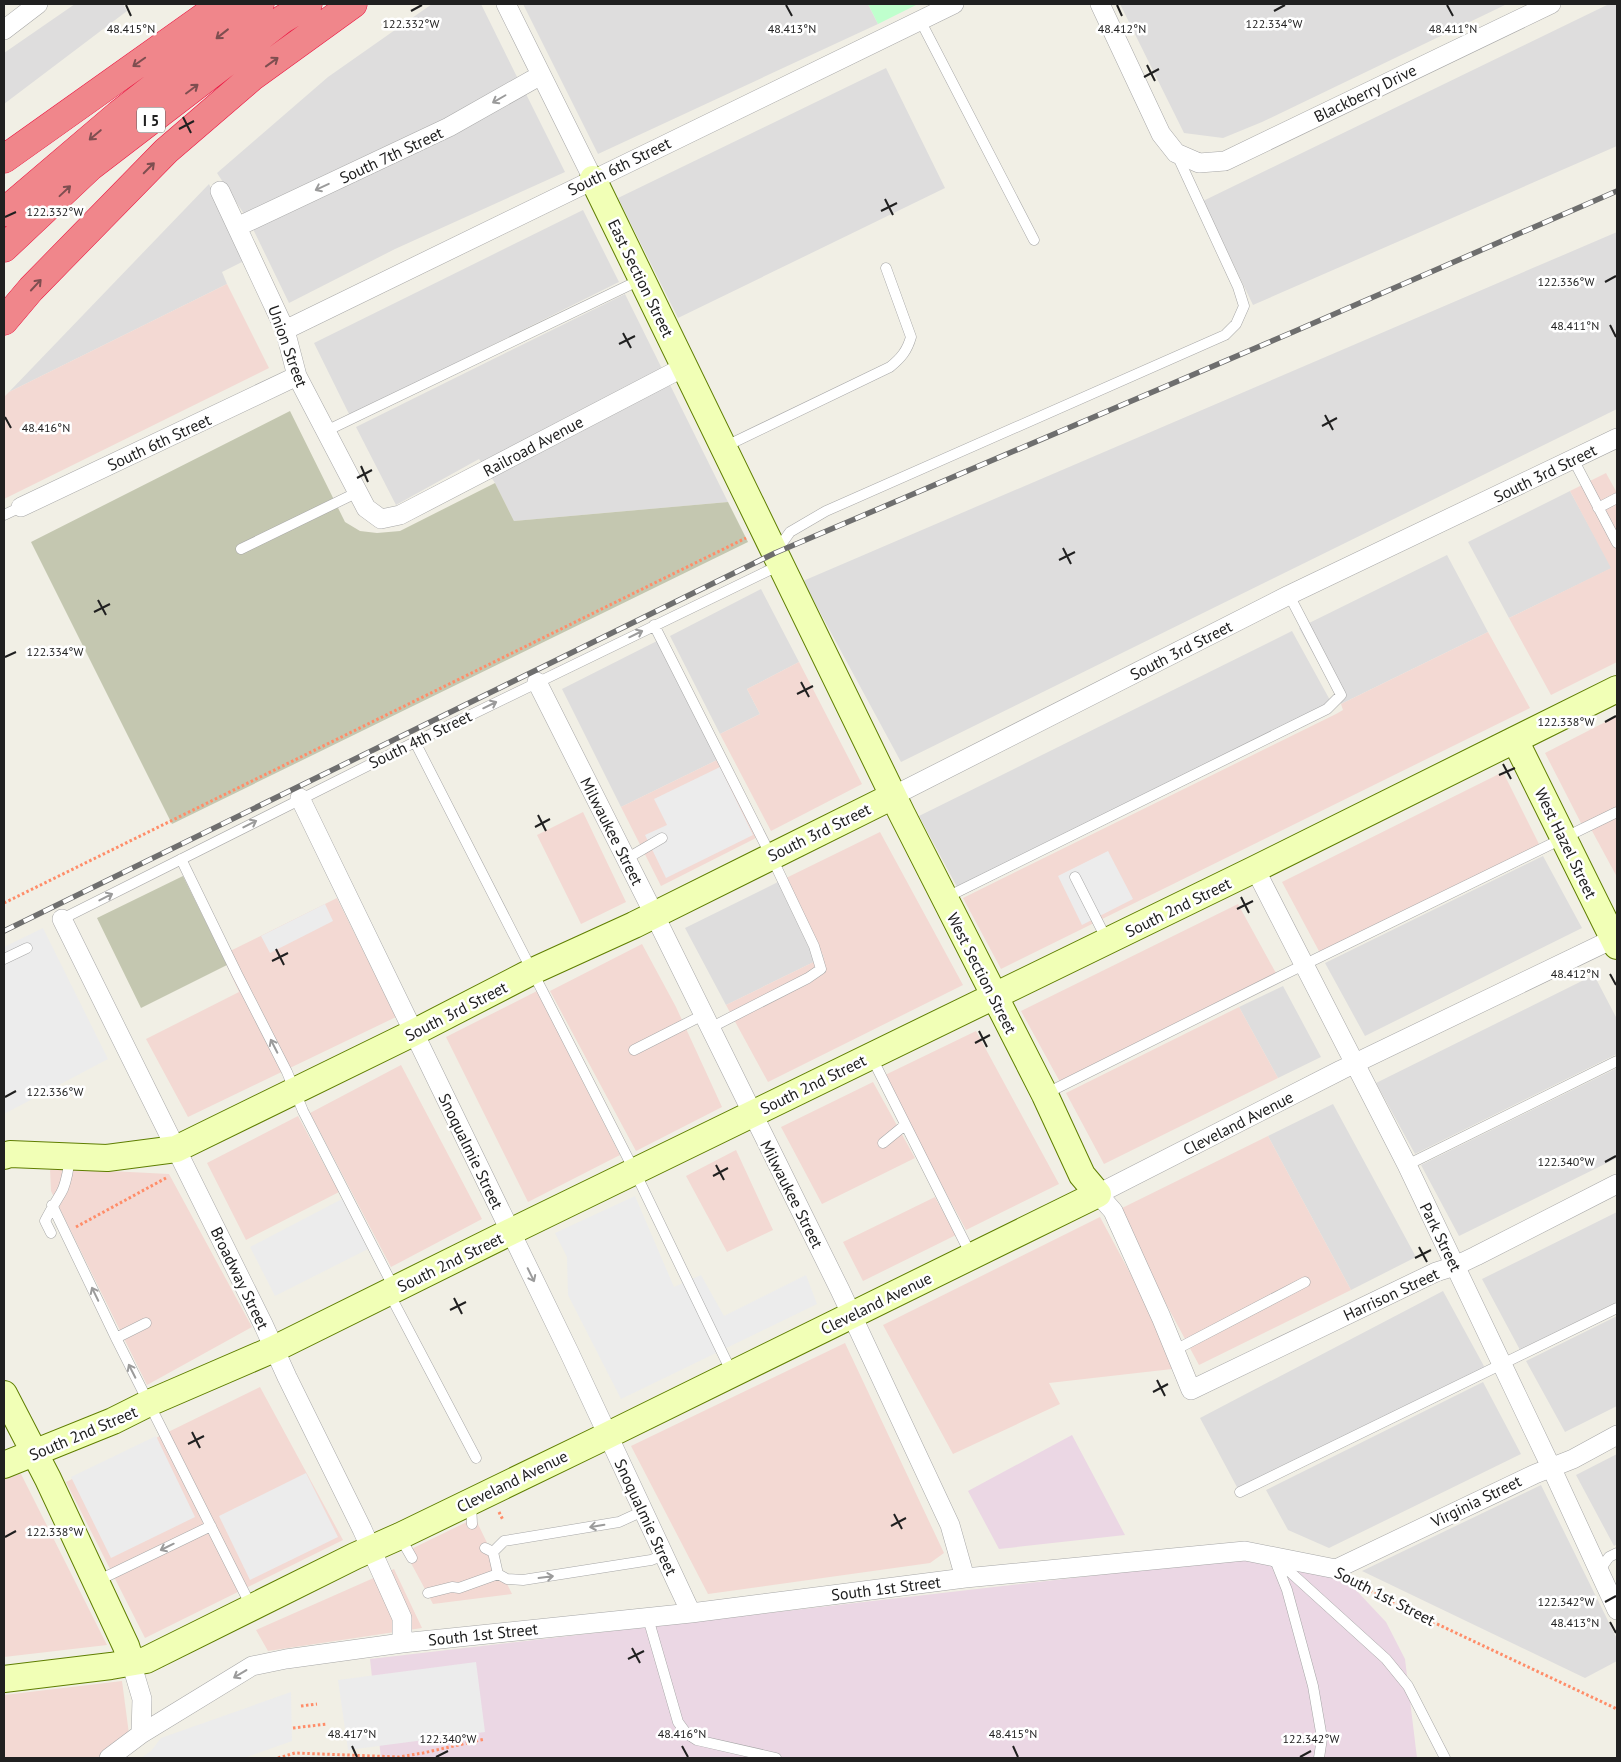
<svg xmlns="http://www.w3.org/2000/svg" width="1621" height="1762" viewBox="0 0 1621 1762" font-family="'PT Sans',sans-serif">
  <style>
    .residential { fill: #dedddd }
    .commercial { fill: #f3d9d3 }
    .industrial { fill: #ebd7e4 }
    .construction { fill: #c4c7b0 }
    .park { fill: #bfffcd }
    .parking { fill: #ececec }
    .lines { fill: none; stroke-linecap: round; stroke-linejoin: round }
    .lane-casing { stroke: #a7a7a7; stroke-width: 11 }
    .street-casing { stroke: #a7a7a7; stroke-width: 20 }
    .secondary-casing { stroke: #5f7e00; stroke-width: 28 }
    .highway-casing { stroke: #ec1541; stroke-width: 29 }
    .path { stroke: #ff8d69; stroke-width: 3; stroke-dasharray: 2.5 2.5; stroke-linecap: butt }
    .lane { stroke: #fff; stroke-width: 10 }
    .street { stroke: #fff; stroke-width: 19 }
    .secondary { stroke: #f1ffb6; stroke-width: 26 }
    .highway { stroke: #f0868b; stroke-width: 28 }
    .rail-casing { stroke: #6e6e6e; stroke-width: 5.5 }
    .rail { stroke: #fff; stroke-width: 4; stroke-dasharray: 11; stroke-linecap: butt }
    .oneway { stroke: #7e4e50 }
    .oneway2 { stroke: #9b9b9b }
    .ticks { fill: none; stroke: #202020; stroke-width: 2 }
    .labels { text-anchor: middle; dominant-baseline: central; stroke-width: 5; stroke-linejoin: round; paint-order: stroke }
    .shield { fill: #fff; stroke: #636363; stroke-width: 1 }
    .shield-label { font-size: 15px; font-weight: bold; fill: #202020 }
    .street-label { font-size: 16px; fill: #202020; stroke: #fff }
    .ticks-label { font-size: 12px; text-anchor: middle; fill: #202020; stroke: #fff; stroke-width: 5; stroke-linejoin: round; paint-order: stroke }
  </style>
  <rect width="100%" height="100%" fill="#f1efe5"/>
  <!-- residential -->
  <path class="residential" d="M75 4H123L127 11 4 104V53Z
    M432 4H481L520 83 453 123 244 214 217 173 328 77Z
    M523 4H868L878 24 598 154Z
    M1120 4H1507L1262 122 1223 138 1184 133Z
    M1609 4H1617V146L1253 305 1203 201Z
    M886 68 945 188 678 318 618 198Z
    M526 94 565 172 395 249 289 303 253 229Z
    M209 184 246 260 222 272 227 284 9 392Z
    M583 210 619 282 350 416 314 343Z
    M1617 232V409L901 762 803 581Z
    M625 294 728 502 514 521 495 483 479 459 396 505 356 427Z
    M1570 491 1612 568 1509 618 1468 542Z
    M1447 555 1488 632 1341 704 1299 628Z
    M761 589 799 662 747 689 760 714 720 734 670 636Z
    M1292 631 1331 702 957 887 919 816Z
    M657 641 717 760 621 807 562 689Z
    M1543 856 1582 928 1365 1036 1325 963Z
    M782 880 824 957 726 1005 685 928Z
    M1594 975 1617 1019V1054L1415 1154 1376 1083Z
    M1283 986 1321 1057 1278 1078 1239 1007Z
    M1617 1068V1158L1459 1236 1421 1165Z
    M1333 1104 1416 1257 1351 1290 1268 1136Z
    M1617 1212V1302L1520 1350 1482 1279Z
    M1443 1291 1485 1368 1238 1489 1200 1418Z
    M1617 1316V1406L1565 1432 1526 1361Z
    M1483 1382 1521 1454 1329 1548 1288 1530 1266 1490Z
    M1617 1454V1544L1614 1546 1576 1475Z
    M1541 1485 1617 1639V1661L1585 1678 1362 1571Z"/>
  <!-- commercial -->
  <path class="commercial" d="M227 284 269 368 4 499V397L9 392Z
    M1606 473 1617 493V662L1551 695 1509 618 1611 568 1570 491Z
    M1488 632 1530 708 1001 969 963 898 1336 714 1343 710 1341 704Z
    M799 662 862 784 771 831 720 734 760 714 747 689Z
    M1617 716V808L1582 825 1545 753Z
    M717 760 756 838 661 886 621 807Z
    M1503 772 1540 846 1320 953 1282 882Z
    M583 812 626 902 581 924 537 835Z
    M1617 816V877L1591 829Z
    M880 832 963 985 768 1082 726 1005 824 957 782 880Z
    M337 898 396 1017 188 1117 146 1039 239 992 222 955Z
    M1238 904 1277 975 1060 1082 1021 1011Z
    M642 944 676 1007 722 1107 636 1151 550 991Z
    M537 991 620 1155 528 1202 446 1037Z
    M1239 1007 1278 1078 1104 1164 1066 1093Z
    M976 1031 1059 1184 966 1230 883 1076Z
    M401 1065 482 1219 391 1267 310 1113Z
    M873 1082 915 1158 822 1204 781 1127Z
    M298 1116 339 1192 246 1240 207 1163Z
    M1268 1136 1351 1290 1199 1365 1116 1211Z
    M736 1150 773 1230 727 1252 686 1176Z
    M50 1168 169 1174 252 1327 147 1385 51 1191Z
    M935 1197 956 1235 863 1281 843 1242Z
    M1100 1217 1181 1368 1049 1383 1060 1404 953 1454 883 1325Z
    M845 1343 944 1553 930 1563 708 1594 631 1446Z
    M260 1387 343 1540 145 1638 66 1482Z
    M21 1474 107 1645 4 1657V1476Z
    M475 1518 512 1594 433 1604 405 1552Z
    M394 1569 422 1628 268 1651 256 1630Z
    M122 1681 129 1734 99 1758H4V1695Z"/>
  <!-- industrial -->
  <path class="industrial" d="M1072 1435 1125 1535 999 1549 968 1491Z
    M1271 1555 1321 1563 1355 1589 1386 1622 1405 1659 1417 1758H381L370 1659Z"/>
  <!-- construction -->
  <path class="construction" d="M290 411 345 522 360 531 377 533 400 531 495 483 514 521 728 502 748 542 172 824 31 542Z
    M183 876 227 965 141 1008 97 918Z"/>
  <!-- park -->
  <path class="park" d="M868 4H918L878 24Z"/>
  <!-- parking -->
  <path class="parking" d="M720 767 753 835 666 878 645 835 667 825 654 799Z
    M1108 851 1133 899 1082 925 1058 876Z
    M325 904 333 921 270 953 261 936Z
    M43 928 108 1059 4 1114V947Z
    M635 1196 674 1287 701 1275 724 1316 806 1275 817 1304 621 1399 568 1295 567 1257 555 1233Z
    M342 1199 368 1249 275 1296 250 1247Z
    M156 1436 195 1517 111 1558 71 1477Z
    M306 1473 338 1537 250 1580 219 1516Z
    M476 1662 485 1732 348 1750 338 1680Z
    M291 1692 292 1741 244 1758H141L151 1751 161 1738Z"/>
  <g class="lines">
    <defs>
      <path id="lane" d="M920 20 1034 240
        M326 431 642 279
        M724 447 890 367C901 358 907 351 911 337L886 268
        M1573 459 1617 543
        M1598 508 1617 498
        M4 515 21 507
        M241 549 358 492
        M777 550 790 532 826 511 1225 335 1236 324 1244 306 1238 287 1177 155
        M654 625 771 856 814 946 821 969 808 978 710 1028
        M415 742 635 1172 732 1373
        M181 859 237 974 287 1072 303 1111 394 1288
        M626 859 662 838
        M1075 877 1107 940
        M945 898 1327 709 1341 695 1289 595
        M62 919 415 742 780 565
        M4 959 27 948
        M634 1050 703 1015
        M871 1056 971 1255
        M1045 1094 1283 975 1617 812
        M883 1143 905 1125
        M1407 1165 1617 1061
        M52 1205 116 1338 251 1606
        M51 1233 45 1221C50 1211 55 1203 61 1193 67 1183 68 1169 70 1158
        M389 1293 476 1458
        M116 1338 146 1323
        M1175 1350 1305 1282
        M1240 1492 1617 1308
        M471 1503 472 1524
        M400 1537 412 1558
        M485 1548 493 1552 498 1574 507 1579 523 1580 651 1560 664 1555
        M493 1552 504 1541 619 1522 643 1511
        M1275 1560 1287 1590 1313 1686 1322 1738 1319 1758
        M1278 1561 1386 1659 1408 1686 1445 1758
        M1599 1571 1609 1557 1617 1553
        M97 1581 211 1526
        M428 1593 452 1587 459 1588 498 1574
        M648 1618 678 1722 686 1733 697 1740 776 1758"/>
      <path id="street" d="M506 4 593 179
        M1100 4 1161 134 1176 153 1199 163 1225 161 1551 4
        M4 30 38 4
        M220 191 285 330 297 376 366 508 381 519 400 515 684 367
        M237 227 449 127 541 75
        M285 330 954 4
        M21 507 297 376
        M537 682 654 914 840 1290 950 1525 965 1578
        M893 796 1289 595 1617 438
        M300 798 569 1352 691 1613
        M1255 869 1407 1165 1551 1467 1617 1610
        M62 919 263 1324 287 1377 362 1529 402 1618V1643
        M1617 937 1341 1070 1098 1194 1113 1211 1161 1317 1191 1390 1436 1272 1455 1266 1476 1256 1617 1184
        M131 1662 142 1699 141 1734
        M109 1758 141 1734 252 1666 286 1659 402 1643 691 1613 965 1578 1245 1551 1336 1569 1535 1474 1573 1459 1617 1435"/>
      <path id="secondary" d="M1515 740 1617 946
        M4 1156 10 1154 107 1158 176 1149 413 1033 533 971 634 925 893 796
        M4 1394 48 1479 126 1646 131 1662
        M4 1465 113 1421 149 1403 274 1349 510 1232 1255 869 1617 689
        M4 1679 111 1666 146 1660 355 1556 400 1536 594 1442 1098 1194 1082 1175 1045 1095 902 814 593 179"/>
      <path id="highway" d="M4 159 222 4
        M4 212 119 114 260 4
        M4 248 90 167 283 19 308 4
        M4 321 31 289 166 151 252 77 353 4"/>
    </defs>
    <!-- lane casing -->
    <use href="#lane" class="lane-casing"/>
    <!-- street casing -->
    <use href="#street" class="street-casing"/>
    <!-- secondary casing -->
    <use href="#secondary" class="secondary-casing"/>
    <!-- highway casing -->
    <use href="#highway" class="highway-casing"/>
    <!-- path -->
    <path class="path" d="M4 903 746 538
      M76 1227 166 1178
      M499 1512 503 1520
      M1353 1580 1380 1597 1617 1709
      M301 1706 317 1704
      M293 1728 327 1724
      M278 1758 295 1753 399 1757 423 1753 485 1739"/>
    <!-- lane -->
    <use href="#lane" class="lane"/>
    <!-- street -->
    <use href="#street" class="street"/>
    <!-- secondary -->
    <use href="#secondary" class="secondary"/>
    <!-- highway -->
    <use href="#highway" class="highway"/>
    <defs>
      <path id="rail" d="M4 931 775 553 1293 332 1617 191"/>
    </defs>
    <!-- rail casing -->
    <use href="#rail" class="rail-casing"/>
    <!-- rail -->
    <use href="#rail" class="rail"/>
  </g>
  <!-- one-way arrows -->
  <defs><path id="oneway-shaft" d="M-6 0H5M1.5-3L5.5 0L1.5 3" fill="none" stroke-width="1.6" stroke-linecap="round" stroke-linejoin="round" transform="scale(1.25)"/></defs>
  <g class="oneway">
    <use href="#oneway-shaft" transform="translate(222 34) rotate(142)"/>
    <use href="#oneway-shaft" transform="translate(139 62) rotate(145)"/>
    <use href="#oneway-shaft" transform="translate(272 62) rotate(-36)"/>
    <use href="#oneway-shaft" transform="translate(192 89) rotate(-37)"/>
    <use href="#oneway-shaft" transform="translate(95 135) rotate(140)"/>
    <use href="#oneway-shaft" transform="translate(149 168) rotate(-45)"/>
    <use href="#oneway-shaft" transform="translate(65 191) rotate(-43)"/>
    <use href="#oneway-shaft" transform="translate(36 285) rotate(-47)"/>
  </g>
  <g class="oneway2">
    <use href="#oneway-shaft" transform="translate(499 99) rotate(150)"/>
    <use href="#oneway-shaft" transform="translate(322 187) rotate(155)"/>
    <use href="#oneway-shaft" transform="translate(636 634) rotate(-26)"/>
    <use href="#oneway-shaft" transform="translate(490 705) rotate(-26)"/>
    <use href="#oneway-shaft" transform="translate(250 824) rotate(-27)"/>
    <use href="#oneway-shaft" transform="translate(106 897) rotate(-27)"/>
    <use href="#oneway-shaft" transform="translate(274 1046) rotate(-117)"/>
    <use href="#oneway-shaft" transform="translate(531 1275) rotate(64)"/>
    <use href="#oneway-shaft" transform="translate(95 1294) rotate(-116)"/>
    <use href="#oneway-shaft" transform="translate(132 1371) rotate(-117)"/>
    <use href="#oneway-shaft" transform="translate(597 1526) rotate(171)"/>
    <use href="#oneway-shaft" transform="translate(167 1547) rotate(154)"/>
    <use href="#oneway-shaft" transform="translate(546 1577) rotate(-7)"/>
    <use href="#oneway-shaft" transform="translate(240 1674) rotate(149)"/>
  </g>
  <!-- ticks -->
  <path class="ticks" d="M126 5 131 16M786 5 792 16M1117 5 1122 16M1447 5 1453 16M411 11 422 5M1274 11 1285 5M1147 65 1155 81M1144 77 1159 69M183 117 191 133M179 129 194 121M885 199 893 215M881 211 897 203M5 217 16 212M1605 282 1616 276M1610 325 1616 337M623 333 631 348M619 344 635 336M1325 415 1333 430M5 417 11 428M1322 426 1337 418M361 466 368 482M357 478 372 470M1063 548 1071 564M1059 560 1075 552M98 600 106 615M94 612 110 604M5 657 16 652M801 682 809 697M797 694 813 686M1605 722 1616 716M1503 764 1511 779M1499 775 1515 768M538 815 546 831M535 827 550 819M1241 897 1249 913M1237 909 1253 901M276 949 284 965M272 961 288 953M1610 974 1616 985M979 1031 987 1047M975 1043 990 1035M5 1097 16 1091M1605 1162 1616 1156M716 1165 724 1180M713 1176 728 1168M1419 1247 1427 1262M1415 1258 1431 1250M454 1298 462 1314M450 1310 466 1302M1157 1380 1165 1396M1153 1392 1168 1384M192 1432 200 1448M188 1444 204 1436M894 1514 902 1529M891 1526 906 1518M5 1537 16 1531M1605 1602 1616 1596M1610 1622 1616 1633M632 1648 640 1663M628 1659 644 1651M352 1746 357 1757M682 1746 688 1757M1013 1746 1018 1757M436 1757 448 1751M1300 1757 1311 1751"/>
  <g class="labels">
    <!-- shield labels -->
    <rect class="shield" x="137" y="107.5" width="28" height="25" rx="4"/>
    <g class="shield-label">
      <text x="151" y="120">I 5</text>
    </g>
    <!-- street labels -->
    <g class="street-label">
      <text transform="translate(1365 93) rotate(-26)">Blackberry Drive</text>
      <text transform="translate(391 155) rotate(-25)">South 7th Street</text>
      <text transform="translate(619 166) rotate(-26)">South 6th Street</text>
      <text transform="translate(641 278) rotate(64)">East Section Street</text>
      <text transform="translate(288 346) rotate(70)">Union Street</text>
      <text transform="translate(159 442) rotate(-25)">South 6th Street</text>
      <text transform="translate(533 446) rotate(-28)">Railroad Avenue</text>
      <text transform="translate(1545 473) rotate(-26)">South 3rd Street</text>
      <text transform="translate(1181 650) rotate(-27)">South 3rd Street</text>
      <text transform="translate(420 739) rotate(-26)">South 4th Street</text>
      <text transform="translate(612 831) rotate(63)">Milwaukee Street</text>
      <text transform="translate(819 832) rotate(-26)">South 3rd Street</text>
      <text transform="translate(1566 843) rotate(64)">West Hazel Street</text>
      <text transform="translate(1178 907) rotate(-26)">South 2nd Street</text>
      <text transform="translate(982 973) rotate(63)">West Section Street</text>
      <text transform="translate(456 1011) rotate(-27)">South 3rd Street</text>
      <text transform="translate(813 1084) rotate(-26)">South 2nd Street</text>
      <text transform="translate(1238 1123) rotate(-27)">Cleveland Avenue</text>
      <text transform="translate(471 1151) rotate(64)">Snoqualmie Street</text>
      <text transform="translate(792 1194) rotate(63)">Milwaukee Street</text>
      <text transform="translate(1441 1237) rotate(64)">Park Street</text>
      <text transform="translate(450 1262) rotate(-26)">South 2nd Street</text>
      <text transform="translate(240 1278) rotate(64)">Broadway Street</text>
      <text transform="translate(1391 1294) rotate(-25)">Harrison Street</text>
      <text transform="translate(876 1303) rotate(-26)">Cleveland Avenue</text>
      <text transform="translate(83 1433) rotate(-23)">South 2nd Street</text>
      <text transform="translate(512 1481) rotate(-26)">Cleveland Avenue</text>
      <text transform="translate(1476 1501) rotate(-26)">Virginia Street</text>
      <text transform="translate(646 1517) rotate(65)">Snoqualmie Street</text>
      <text transform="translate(886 1588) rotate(-7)">South 1st Street</text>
      <text transform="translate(1385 1596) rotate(27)">South 1st Street</text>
      <text transform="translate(483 1634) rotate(-6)">South 1st Street</text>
    </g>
  </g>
  <g class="ticks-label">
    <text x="411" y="28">122.332°W</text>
    <text x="1274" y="28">122.334°W</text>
    <text x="131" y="33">48.415°N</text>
    <text x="792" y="33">48.413°N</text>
    <text x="1122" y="33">48.412°N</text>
    <text x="1453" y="33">48.411°N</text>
    <text x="55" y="216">122.332°W</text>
    <text x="1566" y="286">122.336°W</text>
    <text x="1575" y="330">48.411°N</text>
    <text x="46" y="432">48.416°N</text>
    <text x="55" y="656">122.334°W</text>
    <text x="1566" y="726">122.338°W</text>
    <text x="1575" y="978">48.412°N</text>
    <text x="55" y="1096">122.336°W</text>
    <text x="1566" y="1166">122.340°W</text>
    <text x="55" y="1536">122.338°W</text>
    <text x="1566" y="1606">122.342°W</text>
    <text x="1575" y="1627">48.413°N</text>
    <text x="352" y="1738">48.417°N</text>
    <text x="682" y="1738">48.416°N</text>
    <text x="1013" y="1738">48.415°N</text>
    <text x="448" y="1743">122.340°W</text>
    <text x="1311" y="1743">122.342°W</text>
  </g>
  <!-- border -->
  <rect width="1621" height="1762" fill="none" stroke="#202020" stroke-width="10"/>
</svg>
